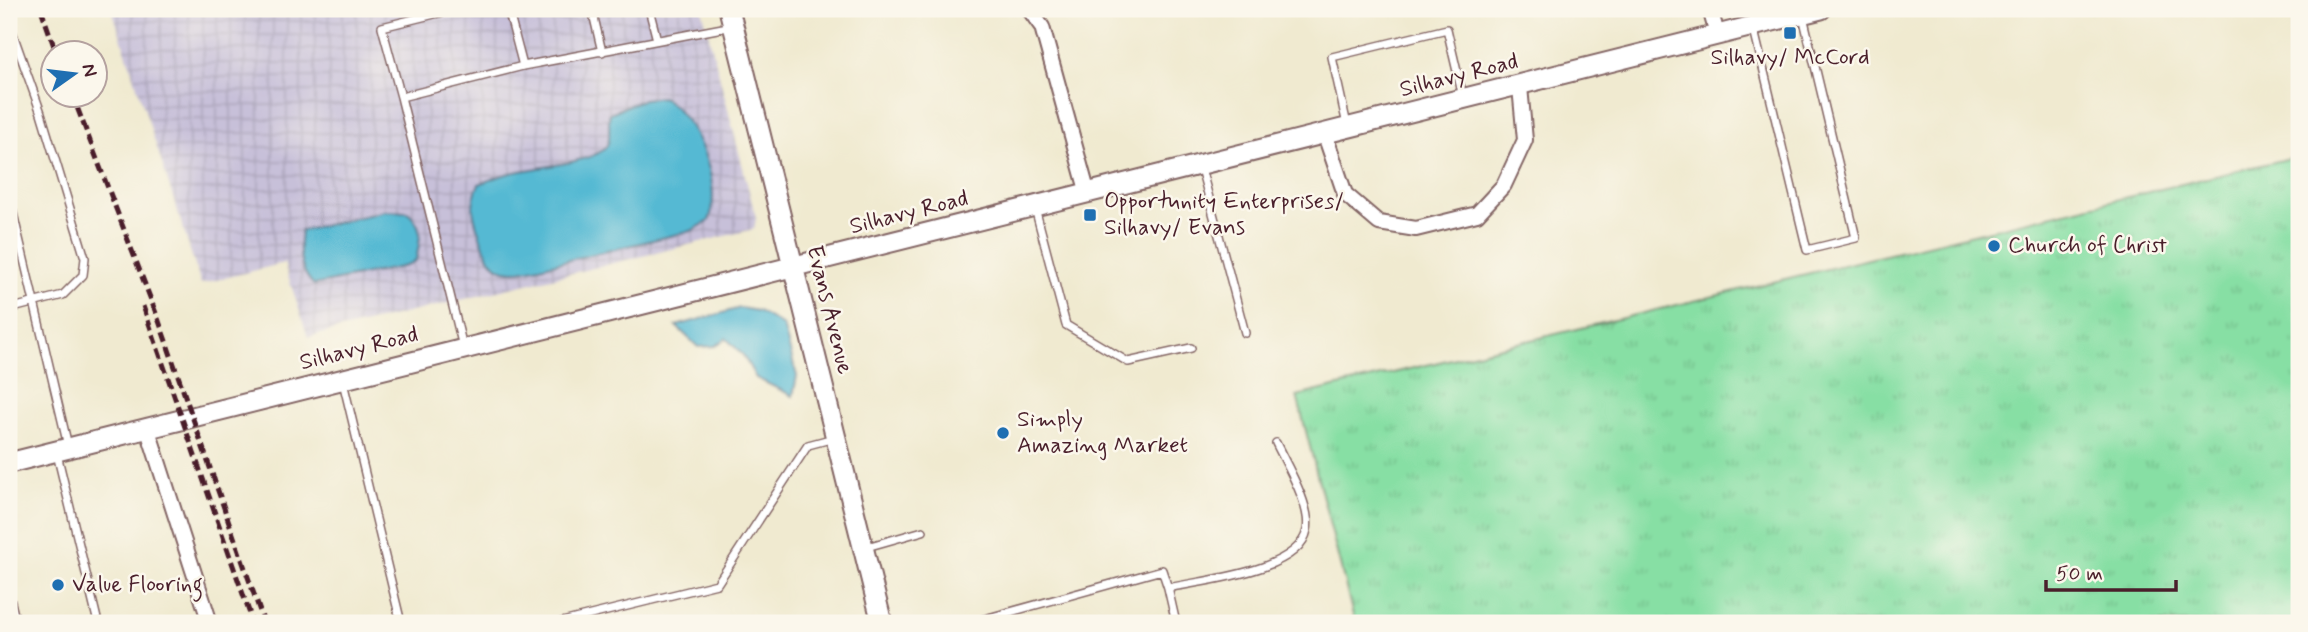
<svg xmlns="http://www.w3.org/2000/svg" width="2308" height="632" viewBox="0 0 2308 632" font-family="Mynerve,sans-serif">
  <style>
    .industrial { fill: url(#industrial-grid) }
    .grass { fill: url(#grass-tufts); stroke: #687f68; stroke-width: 2 }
    .water { fill: #55b9d3; stroke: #506c7f; stroke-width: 2 }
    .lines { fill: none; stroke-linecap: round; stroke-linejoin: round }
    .lane-casing { stroke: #846665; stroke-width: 10 }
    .street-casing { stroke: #846665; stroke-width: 18 }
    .secondary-casing { stroke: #846665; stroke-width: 23 }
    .lane { stroke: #fff; stroke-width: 7 }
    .street { stroke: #fff; stroke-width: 14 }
    .secondary { stroke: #fff; stroke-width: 19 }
    .rail { stroke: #4a1f2b; stroke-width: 5; stroke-dasharray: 10 5; stroke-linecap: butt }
    .poi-dot { fill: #1f6fb2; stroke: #fbf7ec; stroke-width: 2.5 }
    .labels { text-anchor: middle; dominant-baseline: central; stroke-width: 5; stroke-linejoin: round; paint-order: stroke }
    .poi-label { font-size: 23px; fill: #4a1f2b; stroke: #fbf7ec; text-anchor: start }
    .street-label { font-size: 23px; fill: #4a1f2b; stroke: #fbf7ec }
  </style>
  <defs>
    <pattern id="industrial-grid" width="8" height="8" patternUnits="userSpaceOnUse" patternTransform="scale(1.75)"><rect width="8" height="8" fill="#c7c0d9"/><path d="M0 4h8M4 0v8" fill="none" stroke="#aca5ba"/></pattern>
    <pattern id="grass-tufts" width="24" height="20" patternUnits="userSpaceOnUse" patternTransform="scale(1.75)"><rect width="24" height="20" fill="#87dfa4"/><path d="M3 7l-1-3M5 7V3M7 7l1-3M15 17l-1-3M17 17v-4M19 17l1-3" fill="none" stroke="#76bf8d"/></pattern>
  </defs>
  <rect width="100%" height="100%" fill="#fbf7ec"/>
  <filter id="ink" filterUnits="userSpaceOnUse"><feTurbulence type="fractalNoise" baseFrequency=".0143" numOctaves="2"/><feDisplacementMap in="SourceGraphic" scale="14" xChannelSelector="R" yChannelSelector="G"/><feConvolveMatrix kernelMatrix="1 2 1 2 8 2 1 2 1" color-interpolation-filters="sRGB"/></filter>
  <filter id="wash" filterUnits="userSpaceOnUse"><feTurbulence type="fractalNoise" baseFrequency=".00686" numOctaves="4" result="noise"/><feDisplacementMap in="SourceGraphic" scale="28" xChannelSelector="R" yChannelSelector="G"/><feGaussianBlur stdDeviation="1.57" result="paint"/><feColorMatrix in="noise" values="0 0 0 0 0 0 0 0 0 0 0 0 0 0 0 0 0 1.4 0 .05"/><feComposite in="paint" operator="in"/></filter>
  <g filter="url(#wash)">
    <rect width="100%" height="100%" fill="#f0ead0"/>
    <!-- industrial -->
    <path class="industrial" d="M112 9H702L756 218 754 229 308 337 284 263 201 284Z"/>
    <!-- grass -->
    <path class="grass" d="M2299 156V623H1355L1297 396Z"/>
    <!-- water -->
    <path class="water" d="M662 97C697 118 723 184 709 221L691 231 531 269C497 276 491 266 480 236 473 215 469 205 479 184 491 180 503 174 515 172 534 168 591 162 604 149 613 141 607 124 610 113L644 99Z
      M385 211 408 212C425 228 420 239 416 260L406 266 314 285C299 271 298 251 301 231Z
      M740 308 758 311 783 326 797 376 793 396 756 378 743 355 726 338 715 346 698 347 676 326Z"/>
  </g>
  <g filter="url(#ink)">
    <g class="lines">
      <defs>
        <path id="lane" d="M508 9 523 66
          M592 9 602 52
          M649 9 657 40
          M9 23 41 113 85 258 83 275 63 295 9 309
          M1753 26 1807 250 1856 238 1803 16
          M401 97 382 27 455 9
          M1347 125 1332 57 1447 29 1463 97
          M1201 168 1245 333
          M9 196 68 446
          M1035 208 1066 325 1128 362 1191 348
          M463 347 401 97 523 66 733 26
          M343 382 401 623
          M57 454 98 623
          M863 548 923 531
          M9 594 16 623
          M558 623 717 584 808 445 834 438
          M970 623 1162 570 1168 588
          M1176 623 1168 588C1203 580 1299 572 1307 530 1312 507 1286 464 1276 443"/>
        <path id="street" d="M1029 9 1042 27 1088 194
          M1710 9 1717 34
          M1325 135 1345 194 1379 223 1416 229 1477 214 1504 185 1525 140 1520 87
          M147 427 210 623"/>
        <path id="secondary" d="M729 9 882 623
          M9 463 1821 9"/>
      </defs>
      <!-- lane casing -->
      <use href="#lane" class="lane-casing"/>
      <!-- street casing -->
      <use href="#street" class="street-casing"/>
      <!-- secondary casing -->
      <use href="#secondary" class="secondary-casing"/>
      <!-- lane -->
      <use href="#lane" class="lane"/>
      <!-- street -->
      <use href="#street" class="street"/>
      <!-- secondary -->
      <use href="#secondary" class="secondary"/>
      <!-- rail -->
      <path class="rail" d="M41 9 56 52
        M72 94 159 321 264 623
        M143 306 253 623"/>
    </g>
  </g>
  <!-- markers -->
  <g class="poi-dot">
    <rect x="1783" y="26" width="14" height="14" rx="3.5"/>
    <rect x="1083" y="208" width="14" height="14" rx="3.5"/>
    <circle cx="1994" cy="246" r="7"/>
    <circle cx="1003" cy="433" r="7"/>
    <circle cx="58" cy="585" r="7"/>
  </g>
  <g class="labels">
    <!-- poi labels -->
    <g class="poi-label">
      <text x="1790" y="58" text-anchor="middle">Silhavy/ McCord</text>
      <text x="1104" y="202">Opportunity Enterprises/<tspan x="1104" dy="26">Silhavy/ Evans</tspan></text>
      <text x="2008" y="246">Church of Christ</text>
      <text x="1017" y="420">Simply<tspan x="1017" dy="26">Amazing Market</tspan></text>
      <text x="72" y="585">Value Flooring</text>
    </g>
    <!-- street labels -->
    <g class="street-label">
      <text transform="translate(1459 76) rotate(-14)">Silhavy Road</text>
      <text transform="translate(909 213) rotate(-14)">Silhavy Road</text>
      <text transform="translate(829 310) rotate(76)">Evans Avenue</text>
      <text transform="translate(359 349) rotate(-14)">Silhavy Road</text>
    </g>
  </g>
  <!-- margin -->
  <rect width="2308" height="632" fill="none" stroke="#fbf7ec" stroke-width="35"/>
  <!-- north arrow -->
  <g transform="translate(74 74) rotate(76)"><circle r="33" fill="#fbf7ec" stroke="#b4a19f" stroke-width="2"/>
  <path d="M0-5L12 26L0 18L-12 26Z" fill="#1f6fb2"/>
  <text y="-10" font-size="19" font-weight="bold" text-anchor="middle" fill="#4a1f2b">N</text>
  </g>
  <!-- scale -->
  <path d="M2046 580v10h130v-10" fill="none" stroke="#4a1f2b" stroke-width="3.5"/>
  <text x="2056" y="580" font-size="21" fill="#4a1f2b" stroke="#fbf7ec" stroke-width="5" paint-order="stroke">50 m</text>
</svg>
